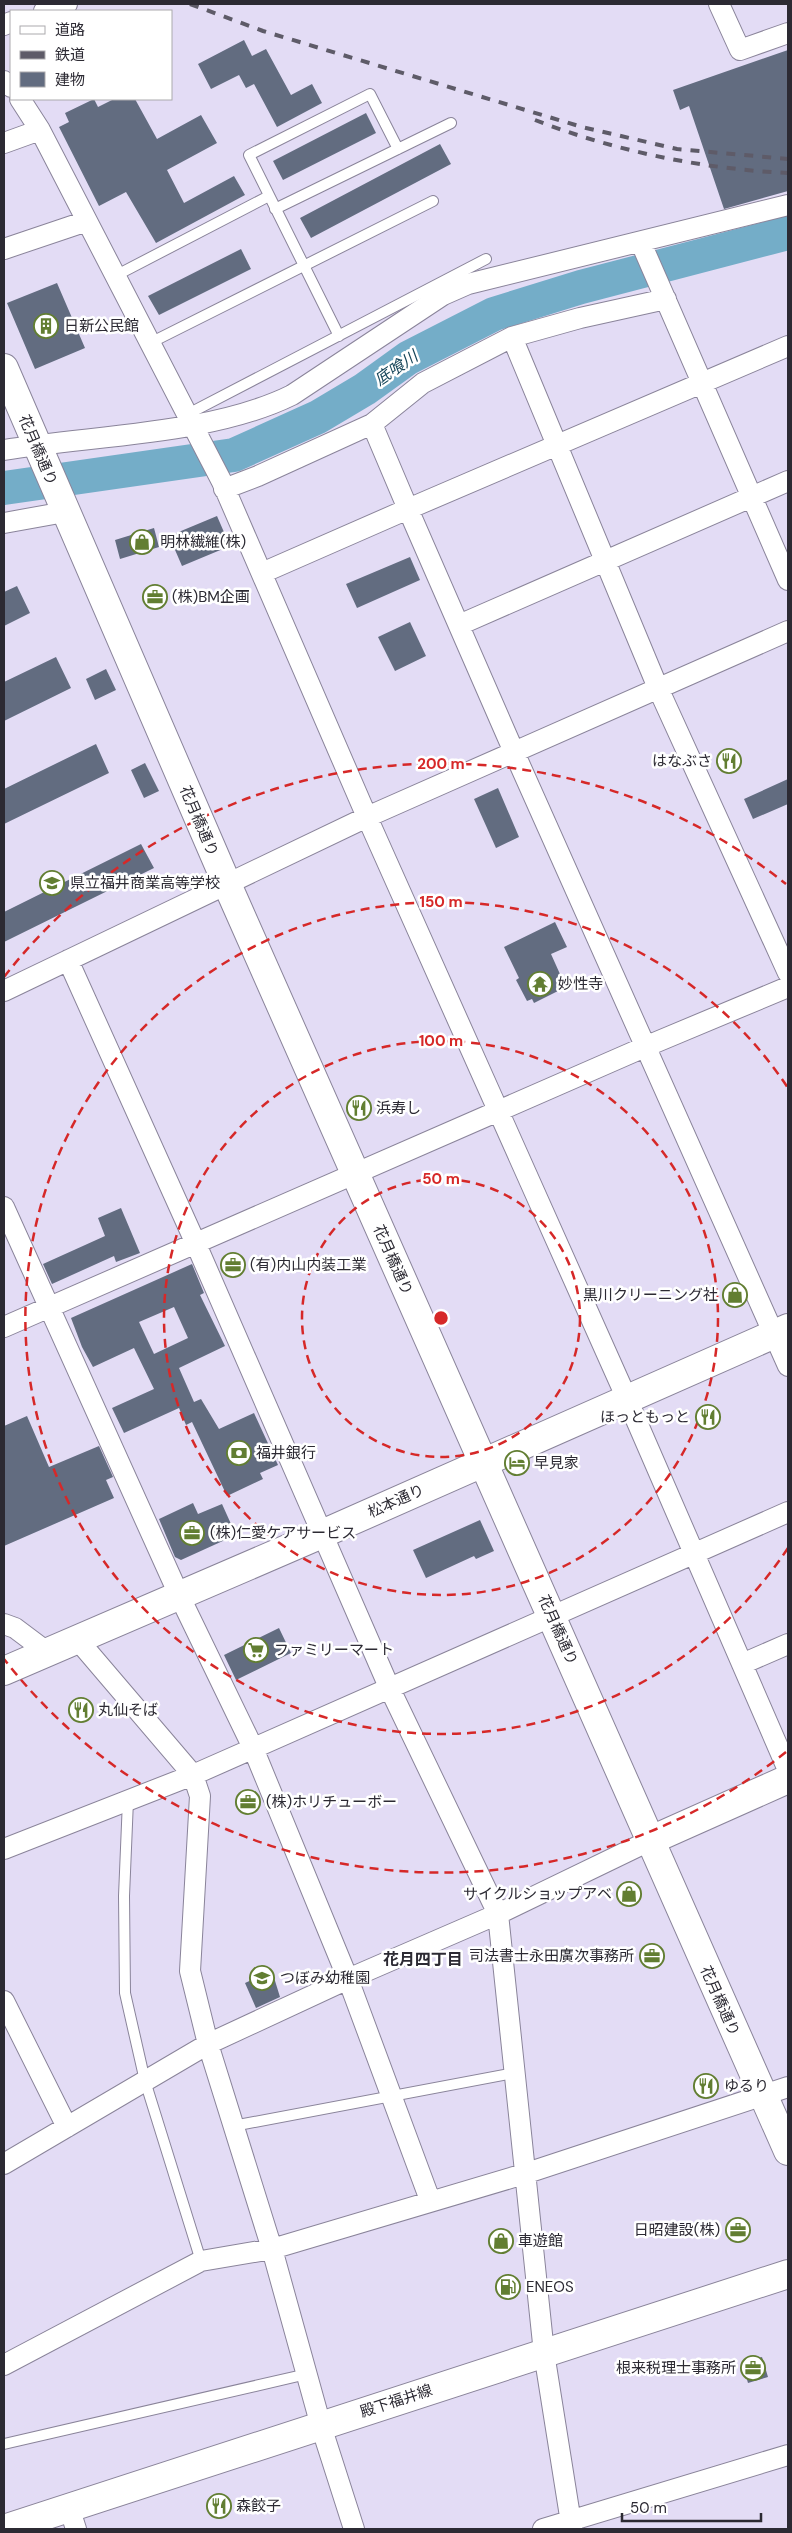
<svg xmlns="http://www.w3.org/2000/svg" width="792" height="2533" viewBox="0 0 792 2533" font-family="'DM Sans','Noto Sans JP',sans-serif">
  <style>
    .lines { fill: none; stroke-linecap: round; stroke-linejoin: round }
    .river { stroke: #74adc8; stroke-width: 34 }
    .building { fill: #626c80; fill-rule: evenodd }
    .lane-casing { stroke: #8a849a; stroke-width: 12 }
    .street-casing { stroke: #8a849a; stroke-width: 22 }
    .secondary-casing { stroke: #8a849a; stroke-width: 30 }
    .lane { stroke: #fff; stroke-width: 10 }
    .street { stroke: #fff; stroke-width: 20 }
    .secondary { stroke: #fff; stroke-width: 28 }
    .rail { stroke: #5e5b68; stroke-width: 4; stroke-dasharray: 9 9; stroke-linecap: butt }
    .ring { fill: none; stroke: #d62828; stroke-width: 2.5; stroke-dasharray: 9 6 }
    .labels { text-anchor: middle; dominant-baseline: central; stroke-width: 5; stroke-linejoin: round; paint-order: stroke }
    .poi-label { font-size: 15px; fill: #2c2a33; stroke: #fff; text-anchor: start }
    .street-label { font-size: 15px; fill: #2c2a33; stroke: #fff }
    .water-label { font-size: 16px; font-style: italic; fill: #154559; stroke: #fff }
    .neighbourhood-label { font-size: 16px; font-weight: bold; fill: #2c2a33; stroke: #fff }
    .centre { fill: #d62828; stroke: #fff; stroke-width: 2.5 }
    .ring-label { font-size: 15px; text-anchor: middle; font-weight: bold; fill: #d62828; stroke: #fff; stroke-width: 5; stroke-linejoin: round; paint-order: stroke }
  </style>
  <rect width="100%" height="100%" fill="#e3dcf5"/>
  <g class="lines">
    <!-- river -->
    <path class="river" d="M4 488 234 455 318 417 365 389 408 358 494 314 581 287 788 233"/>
  </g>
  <!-- building -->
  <path class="building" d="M244 40 252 56 266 49 291 95 312 84 322 103 277 127 254 84 246 88 239 75 211 89 198 64Z
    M788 50V191L724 209 689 106 680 110 673 90Z
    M94 99 98 107 114 99H135L157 139 201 115 217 143 167 170 184 203 234 176 245 195 156 243 126 192 99 206 59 127 69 122 65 113Z
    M366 113 376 133 283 180 273 161Z
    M440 144 451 164 311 238 300 218Z
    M241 249 251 269 159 315 148 296Z
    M57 283 85 348 35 369 7 303Z
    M217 516 230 546 182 566 169 536Z
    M154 528 159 547 120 559 115 540Z
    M410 557 420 580 357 608 346 584Z
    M17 586 30 613 4 626V592Z
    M410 622 426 656 395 671 378 637Z
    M56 657 71 688 4 721V682Z
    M106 669 116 690 95 700 86 679Z
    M96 744 109 773 4 824V789Z
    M145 763 159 791 144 798 131 770Z
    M788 779V804L753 819 744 799Z
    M498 788 519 837 496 848 474 799Z
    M141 844 154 868 4 942V912Z
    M555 922 567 947 551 954 564 983 556 987 558 991 534 1003 532 999 527 1001 516 980 519 978 504 947Z
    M121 1208 140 1253 116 1262 114 1256 52 1284 43 1264 105 1236 98 1218Z
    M192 1264 204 1293 200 1295 225 1346 179 1368 194 1402 201 1399 219 1429 254 1413 278 1465 260 1473 263 1479 227 1496 192 1422 186 1425 179 1408 124 1433 112 1408 154 1389 134 1348 93 1367 82 1347 71 1318ZM174 1307 188 1338 154 1354 139 1322Z
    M27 1416 49 1467 99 1446 113 1477 106 1480 114 1498 4 1546V1426Z
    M193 1503 198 1514 222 1504 236 1535 181 1560 175 1557 159 1519Z
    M480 1520 494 1551 476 1559 474 1556 426 1578 413 1550Z
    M279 1628 291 1653 236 1680 224 1655Z
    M272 1971 280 1997 256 2008 245 1983Z
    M762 2357 768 2377 748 2383 742 2363Z"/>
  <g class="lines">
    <defs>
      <path id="lane" d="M275 209 451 123
        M115 276 269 196
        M339 336 249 155 370 94 398 149
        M150 343 433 201
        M188 414 486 259
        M128 1800 124 1896 125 1993 145 2081 201 2261
        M233 2126 514 2073
        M4 2444 307 2374"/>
      <path id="street" d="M719 4 740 50 788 33
        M44 11 67 4
        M4 25 11 22
        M4 81 11 87
        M20 99 40 130 222 482 367 817 627 1399 788 1770
        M4 143 40 130
        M641 243 788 580
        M4 249 87 221
        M512 337 658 688 788 973
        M788 346 408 509 514 752 788 1366
        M4 450C93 435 211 435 292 395L443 295 468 284 788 205
        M224 489 258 476 372 424 423 383 512 337 580 318 666 299
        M4 523 65 512
        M262 573 408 509 372 424
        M459 625 788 481
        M68 960 196 1244 389 1687 498 1914 544 2353 572 2529
        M4 991 367 817 788 631
        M4 1207 179 1595 253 1748 348 1979 430 2200
        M4 1327 647 1046 788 987
        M4 1624 15 1628 47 1652
        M77 1639 193 1775 200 1796 190 1971 208 2044 272 2249 321 2426 354 2529
        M742 1664 788 1644
        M4 1849 193 1775 788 1512
        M4 2001 67 2127
        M4 2164 208 2044 348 1979 498 1914 649 1841
        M4 2365 201 2261 272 2249 524 2174 788 2087
        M69 2507 76 2529
        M543 2529 788 2455"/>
      <path id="secondary" d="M4 368 227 884 788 2151
        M4 1671 322 1534 788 1328
        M649 1841 788 1779
        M4 2529 788 2274"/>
    </defs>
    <!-- lane casing -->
    <use href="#lane" class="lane-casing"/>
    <!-- street casing -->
    <use href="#street" class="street-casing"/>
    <!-- secondary casing -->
    <use href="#secondary" class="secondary-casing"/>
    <!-- lane -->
    <use href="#lane" class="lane"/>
    <!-- street -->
    <use href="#street" class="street"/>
    <!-- secondary -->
    <use href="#secondary" class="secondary"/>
    <!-- rail -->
    <path class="rail" d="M190 4 263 31 582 127 677 149 788 159
      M535 120C615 151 702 169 788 173"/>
  </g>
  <!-- distance rings -->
  <g class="ring">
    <circle cx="441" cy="1318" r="139"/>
    <circle cx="441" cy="1318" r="277"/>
    <path d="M788 1548A416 416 0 1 1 788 1088"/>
    <path d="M786 1752A554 554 0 0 1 4 1659M4 977A554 554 0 0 1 786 884"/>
  </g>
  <!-- icons -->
  <defs>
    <symbol id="building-ring" viewBox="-11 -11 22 22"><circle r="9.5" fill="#fff" stroke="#627e32" stroke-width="1.5"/><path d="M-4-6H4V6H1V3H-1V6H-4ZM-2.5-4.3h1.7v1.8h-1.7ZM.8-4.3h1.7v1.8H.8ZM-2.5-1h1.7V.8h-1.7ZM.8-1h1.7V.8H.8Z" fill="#627e32"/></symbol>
    <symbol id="shop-ring" viewBox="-11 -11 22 22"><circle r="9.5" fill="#fff" stroke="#627e32" stroke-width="1.5"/><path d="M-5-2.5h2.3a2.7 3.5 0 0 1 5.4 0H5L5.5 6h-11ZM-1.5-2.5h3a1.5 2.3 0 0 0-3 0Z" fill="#627e32"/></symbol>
    <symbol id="office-ring" viewBox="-11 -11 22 22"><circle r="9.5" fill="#fff" stroke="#627e32" stroke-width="1.5"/><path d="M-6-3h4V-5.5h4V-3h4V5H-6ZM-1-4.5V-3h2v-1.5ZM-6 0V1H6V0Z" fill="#627e32"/></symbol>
    <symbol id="restaurant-ring" viewBox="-11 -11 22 22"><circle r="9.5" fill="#fff" stroke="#627e32" stroke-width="1.5"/><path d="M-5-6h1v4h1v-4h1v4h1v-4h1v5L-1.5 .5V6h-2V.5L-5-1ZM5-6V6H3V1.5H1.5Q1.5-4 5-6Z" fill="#627e32"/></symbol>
    <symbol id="school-ring" viewBox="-11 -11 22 22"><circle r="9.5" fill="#fff" stroke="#627e32" stroke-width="1.5"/><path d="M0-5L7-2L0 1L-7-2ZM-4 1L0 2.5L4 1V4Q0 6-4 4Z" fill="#627e32"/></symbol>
    <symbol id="temple-ring" viewBox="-11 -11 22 22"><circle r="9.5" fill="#fff" stroke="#627e32" stroke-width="1.5"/><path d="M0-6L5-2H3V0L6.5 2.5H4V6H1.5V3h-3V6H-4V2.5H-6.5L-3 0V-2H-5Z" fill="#627e32"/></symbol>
    <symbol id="bank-ring" viewBox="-11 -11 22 22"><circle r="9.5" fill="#fff" stroke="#627e32" stroke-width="1.5"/><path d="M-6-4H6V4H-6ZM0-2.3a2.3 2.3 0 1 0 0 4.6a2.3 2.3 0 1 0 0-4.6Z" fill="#627e32"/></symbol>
    <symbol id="hotel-ring" viewBox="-11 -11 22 22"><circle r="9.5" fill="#fff" stroke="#627e32" stroke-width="1.5"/><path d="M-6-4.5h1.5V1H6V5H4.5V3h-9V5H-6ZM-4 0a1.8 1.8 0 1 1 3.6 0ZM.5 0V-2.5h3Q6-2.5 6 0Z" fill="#627e32"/></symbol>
    <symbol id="supermarket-ring" viewBox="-11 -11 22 22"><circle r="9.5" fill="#fff" stroke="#627e32" stroke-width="1.5"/><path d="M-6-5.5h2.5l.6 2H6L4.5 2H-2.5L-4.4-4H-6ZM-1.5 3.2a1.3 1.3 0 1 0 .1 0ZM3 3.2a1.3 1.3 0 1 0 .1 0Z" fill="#627e32"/></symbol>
    <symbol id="fuel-ring" viewBox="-11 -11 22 22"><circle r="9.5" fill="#fff" stroke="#627e32" stroke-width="1.5"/><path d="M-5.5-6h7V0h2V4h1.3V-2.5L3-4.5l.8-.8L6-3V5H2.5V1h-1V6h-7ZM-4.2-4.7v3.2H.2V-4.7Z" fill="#627e32"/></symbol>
  </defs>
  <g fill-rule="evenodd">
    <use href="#building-ring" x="32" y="312" width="28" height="28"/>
    <use href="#shop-ring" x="128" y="528" width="28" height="28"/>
    <use href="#office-ring" x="141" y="583" width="28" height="28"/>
    <use href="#restaurant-ring" x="715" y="747" width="28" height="28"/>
    <use href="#school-ring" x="38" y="869" width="28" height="28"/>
    <use href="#temple-ring" x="526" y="970" width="28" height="28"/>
    <use href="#restaurant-ring" x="345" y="1094" width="28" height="28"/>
    <use href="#office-ring" x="219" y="1251" width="28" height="28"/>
    <use href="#shop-ring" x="721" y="1281" width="28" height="28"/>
    <use href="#restaurant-ring" x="694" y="1403" width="28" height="28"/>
    <use href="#bank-ring" x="225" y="1439" width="28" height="28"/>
    <use href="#hotel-ring" x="503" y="1449" width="28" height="28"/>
    <use href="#office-ring" x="178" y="1519" width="28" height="28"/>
    <use href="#supermarket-ring" x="242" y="1636" width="28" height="28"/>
    <use href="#restaurant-ring" x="67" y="1696" width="28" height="28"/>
    <use href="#office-ring" x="234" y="1788" width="28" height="28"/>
    <use href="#shop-ring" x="615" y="1880" width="28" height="28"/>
    <use href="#office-ring" x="638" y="1942" width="28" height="28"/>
    <use href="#school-ring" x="248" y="1964" width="28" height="28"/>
    <use href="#restaurant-ring" x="692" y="2072" width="28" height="28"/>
    <use href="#office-ring" x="724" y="2216" width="28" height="28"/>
    <use href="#shop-ring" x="487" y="2227" width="28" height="28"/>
    <use href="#fuel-ring" x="494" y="2273" width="28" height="28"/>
    <use href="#office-ring" x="739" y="2354" width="28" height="28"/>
    <use href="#restaurant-ring" x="205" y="2492" width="28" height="28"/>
  </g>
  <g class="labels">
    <!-- poi labels -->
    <g class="poi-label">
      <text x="64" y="326">日新公民館</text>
      <text x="160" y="542">明林繊維(株)</text>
      <text x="172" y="597">(株)BM企画</text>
      <text x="712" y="761" text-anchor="end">はなぶさ</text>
      <text x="70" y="883">県立福井商業高等学校</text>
      <text x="558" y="984">妙性寺</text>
      <text x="376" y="1108">浜寿し</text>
      <text x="250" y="1265">(有)内山内装工業</text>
      <text x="718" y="1295" text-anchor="end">黒川クリーニング社</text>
      <text x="690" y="1417" text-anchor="end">ほっともっと</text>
      <text x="256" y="1453">福井銀行</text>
      <text x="534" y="1463">早見家</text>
      <text x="210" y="1533">(株)仁愛ケアサービス</text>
      <text x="274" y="1650">ファミリーマート</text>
      <text x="98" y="1710">丸仙そば</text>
      <text x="266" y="1802">(株)ホリチューボー</text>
      <text x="612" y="1894" text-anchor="end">サイクルショップアベ</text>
      <text x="634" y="1956" text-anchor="end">司法書士永田廣次事務所</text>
      <text x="280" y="1978">つぼみ幼稚園</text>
      <text x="724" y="2086">ゆるり</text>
      <text x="720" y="2230" text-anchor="end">日昭建設(株)</text>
      <text x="518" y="2241">車遊館</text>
      <text x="526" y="2287">ENEOS</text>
      <text x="736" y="2368" text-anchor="end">根来税理士事務所</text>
      <text x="236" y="2506">森餃子</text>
    </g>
    <!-- street labels -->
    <g class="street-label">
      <text transform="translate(38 450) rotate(67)">花月橋通り</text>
      <text transform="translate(199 821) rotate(67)">花月橋通り</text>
      <text transform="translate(393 1260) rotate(66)">花月橋通り</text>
      <text transform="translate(396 1501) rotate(-24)">松本通り</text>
      <text transform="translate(558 1630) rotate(66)">花月橋通り</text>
      <text transform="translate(720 2001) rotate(66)">花月橋通り</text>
      <text transform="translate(396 2401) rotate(-18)">殿下福井線</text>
    </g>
    <!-- water labels -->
    <g class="water-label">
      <text transform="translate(396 368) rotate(-34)">底喰川</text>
    </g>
    <!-- neighbourhood labels -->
    <g class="neighbourhood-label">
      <text x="423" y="1959">花月四丁目</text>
    </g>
  </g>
  <circle cx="441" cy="1318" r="8" class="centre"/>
  <g class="ring-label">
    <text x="441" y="769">200 m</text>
    <text x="441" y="907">150 m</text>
    <text x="441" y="1046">100 m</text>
    <text x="441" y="1184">50 m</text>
  </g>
  <!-- border -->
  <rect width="792" height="2533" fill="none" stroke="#2c2a33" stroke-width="10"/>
  <!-- legend -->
  <rect x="10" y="10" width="162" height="90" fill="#ffffff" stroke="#abaaad"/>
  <rect x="20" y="26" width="25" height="8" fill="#ffffff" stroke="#abaaad"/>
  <text x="55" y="35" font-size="15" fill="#2c2a33">道路</text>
  <rect x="20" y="51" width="25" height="8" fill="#5e5b68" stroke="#abaaad"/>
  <text x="55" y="60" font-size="15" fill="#2c2a33">鉄道</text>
  <rect x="20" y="72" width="25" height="15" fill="#626c80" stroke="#abaaad"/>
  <text x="55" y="85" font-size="15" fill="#2c2a33">建物</text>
  <!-- scale -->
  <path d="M622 2513v8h139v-8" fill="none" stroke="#2c2a33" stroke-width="2.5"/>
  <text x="630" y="2513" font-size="15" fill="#2c2a33" stroke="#ffffff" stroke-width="4" paint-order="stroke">50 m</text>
</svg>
